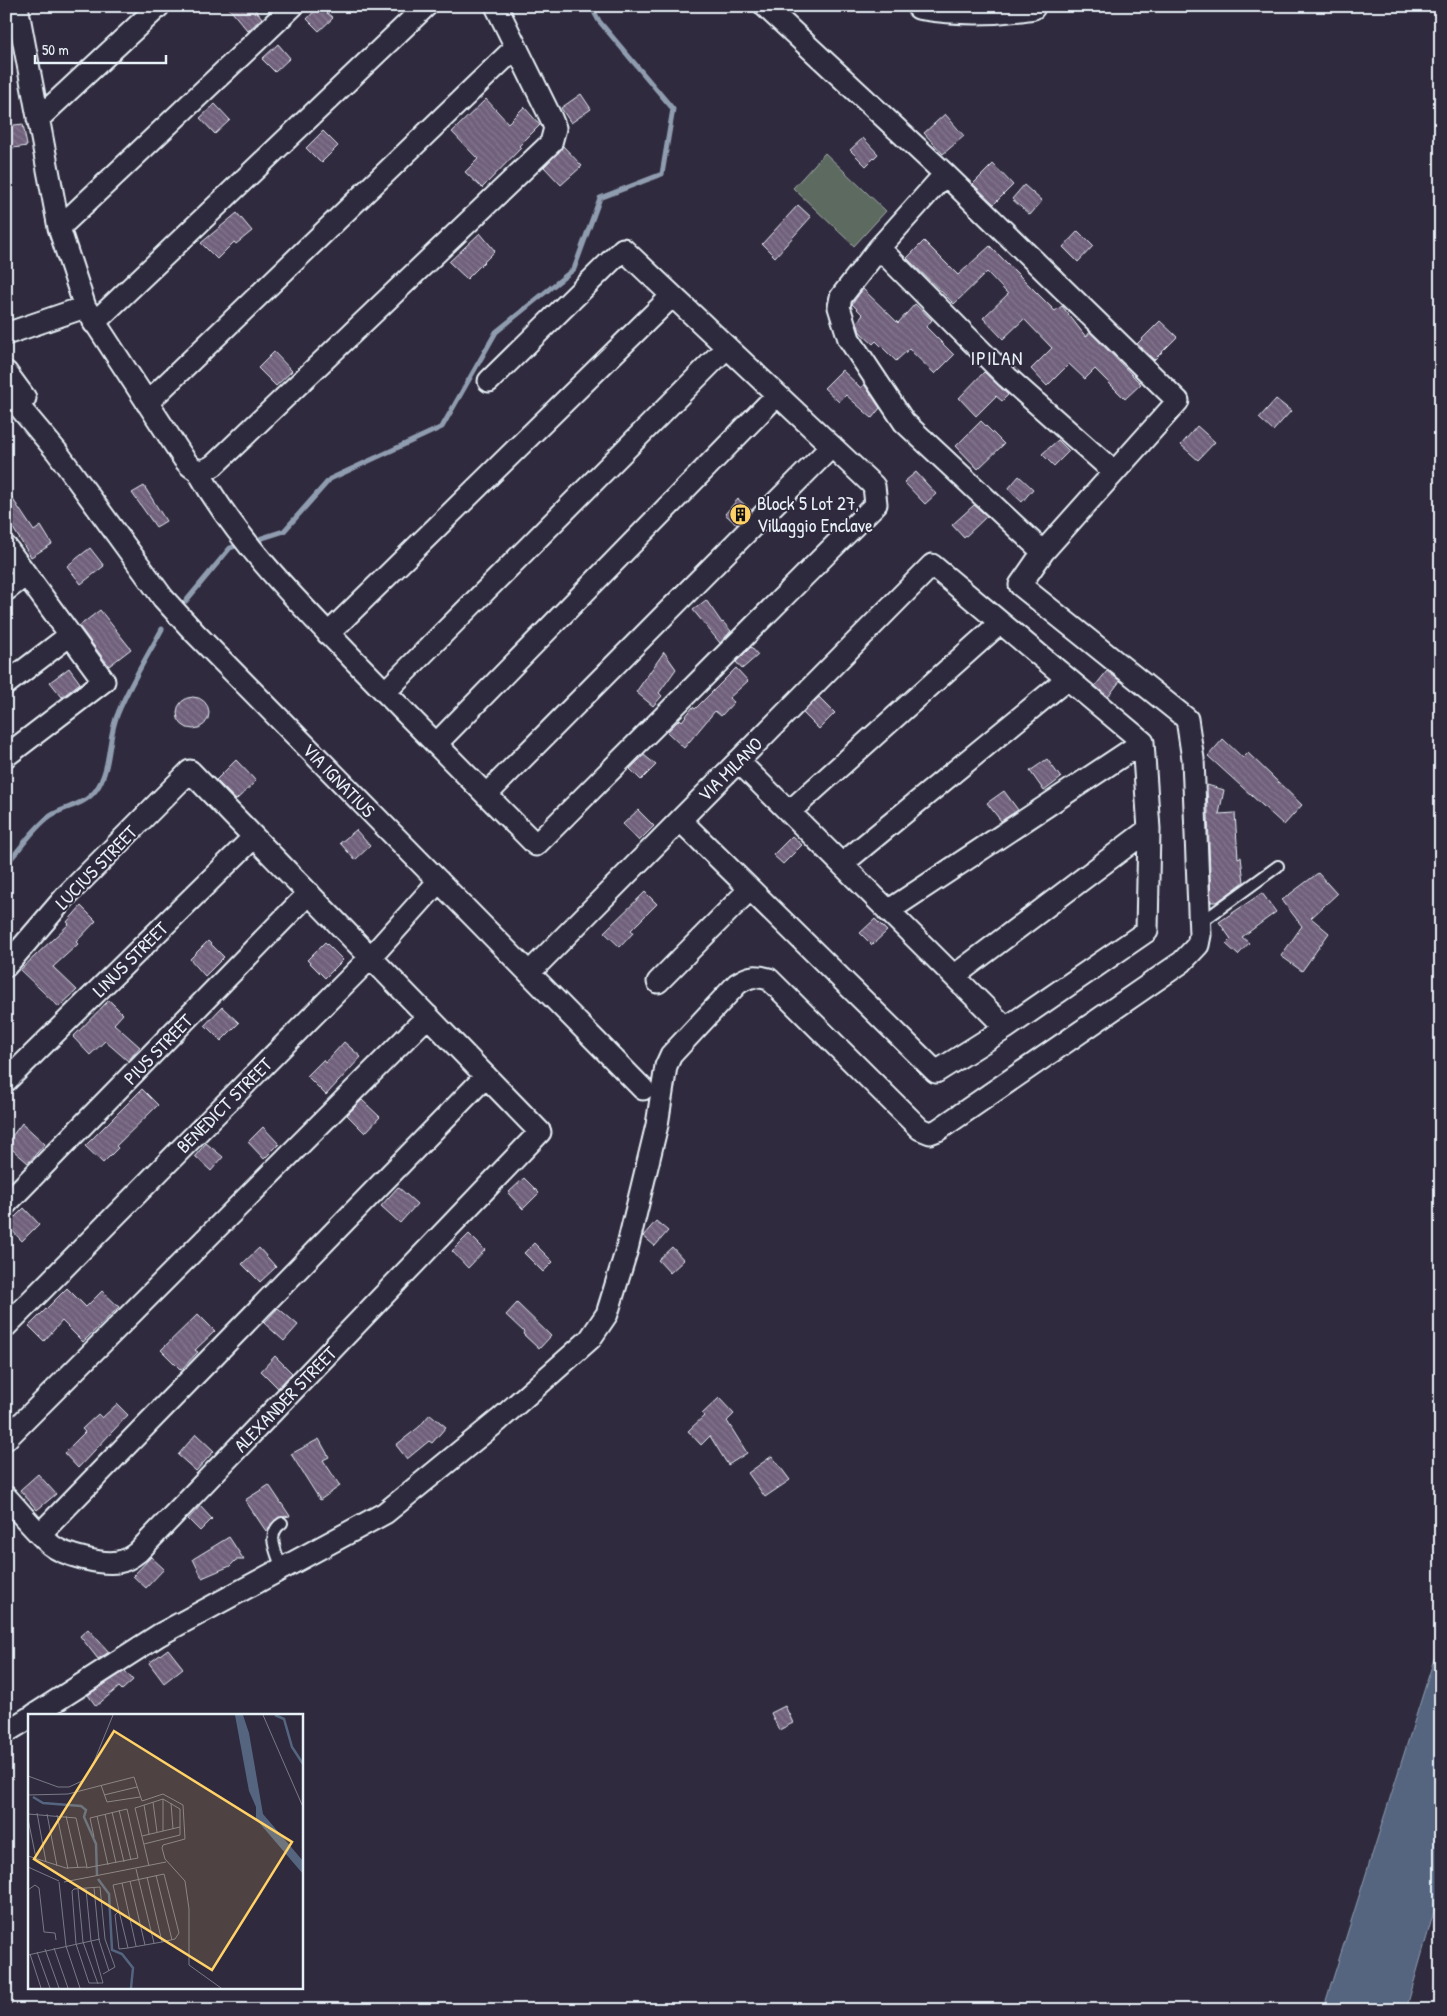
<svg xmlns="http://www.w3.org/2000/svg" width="1447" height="2016" viewBox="0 0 1447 2016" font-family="'Patrick Hand',sans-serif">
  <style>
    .garden { fill: #5d6a60; stroke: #a2aeac }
    .water { fill: #556580; stroke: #909db0 }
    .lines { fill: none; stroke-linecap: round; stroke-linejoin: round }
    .stream { stroke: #909db0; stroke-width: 5 }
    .building { fill: url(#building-back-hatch); stroke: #e8f1f8 }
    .service-casing { stroke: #e8f1f8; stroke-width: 14 }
    .minor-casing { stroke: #e8f1f8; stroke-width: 25 }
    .tertiary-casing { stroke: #e8f1f8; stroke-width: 30 }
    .service { stroke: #2f2a3d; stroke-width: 10 }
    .minor { stroke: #2f2a3d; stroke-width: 21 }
    .tertiary { stroke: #2f2a3d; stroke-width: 26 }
    .labels { text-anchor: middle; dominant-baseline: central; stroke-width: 4; stroke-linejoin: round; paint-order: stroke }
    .poi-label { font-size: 19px; fill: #e8f1f8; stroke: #2f2a3d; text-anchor: start }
    .street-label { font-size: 19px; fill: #e8f1f8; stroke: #2f2a3d }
    .neighbourhood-label { font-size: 20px; letter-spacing: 1px; fill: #e8f1f8; stroke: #2f2a3d }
    .inset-river { fill: none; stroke: #556580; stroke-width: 2.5 }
    .inset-road { fill: none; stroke: #797a88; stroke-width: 1 }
    .view { fill: #ffd166; fill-opacity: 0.15; stroke: #ffd166; stroke-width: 2.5 }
    .inset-edge { fill: none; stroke: #e8f1f8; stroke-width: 2.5 }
  </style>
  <defs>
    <pattern id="building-back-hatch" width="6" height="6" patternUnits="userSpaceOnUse" patternTransform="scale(1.25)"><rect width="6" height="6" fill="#70607b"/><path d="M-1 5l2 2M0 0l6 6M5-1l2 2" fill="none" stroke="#84778e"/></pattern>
  </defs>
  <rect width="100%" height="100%" fill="#2f2a3d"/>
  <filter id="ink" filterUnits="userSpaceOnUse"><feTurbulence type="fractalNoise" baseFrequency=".02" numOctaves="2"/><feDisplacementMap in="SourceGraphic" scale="10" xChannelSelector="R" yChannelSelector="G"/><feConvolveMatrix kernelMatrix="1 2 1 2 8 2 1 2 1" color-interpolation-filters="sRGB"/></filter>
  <g filter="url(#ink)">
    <!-- garden -->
    <path class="garden" d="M825 153 886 211 854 246 793 188Z"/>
    <!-- water -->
    <path class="water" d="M1441 1637V1887L1406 2010H1323Z"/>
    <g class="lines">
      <!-- stream -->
      <path class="stream" d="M253 541 284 531 330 479 442 427 496 332 574 269 600 198 662 174 673 109 599 21 591 6
        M186 601 230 548 242 544
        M6 864C21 849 32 829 50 816 65 806 84 806 96 790 112 768 107 737 118 713 130 684 147 657 162 629"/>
    </g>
    <!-- building -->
    <path class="building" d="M227 6H252L262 18 248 31Z
      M319 6 333 18 319 31 307 19Z
      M278 44 290 58 275 72 262 59Z
      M581 94 591 109 571 123 561 108Z
      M486 99 508 123 524 107 540 125 519 146 521 148 482 188 465 172 478 159 452 132Z
      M215 104 230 120 215 134 200 118Z
      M945 114 964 136 943 154 924 133Z
      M23 124 27 146 6 149V126Z
      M323 131 338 146 321 163 306 148Z
      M863 138 878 154 866 166 850 150Z
      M563 146 582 166 561 185 544 167Z
      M993 164 1013 185 994 204 973 184Z
      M1024 185 1042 201 1030 215 1012 199Z
      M798 205 811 217 775 257 762 244Z
      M237 213 252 231 236 244 234 242 217 259 201 243Z
      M1078 231 1093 246 1078 262 1063 247Z
      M480 233 495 251 467 279 449 262Z
      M924 241 958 275 990 246 1055 311 1062 306 1086 337 1090 332 1141 384 1125 399 1095 369 1085 379 1069 364 1047 386 1031 369 1052 348 1024 319 1003 339 983 318 1008 294 987 272 954 304 907 258Z
      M863 289 898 323 915 304 932 320 926 327 954 355 935 374 909 349 896 361 876 341 873 344 860 332 857 322 863 315 852 304Z
      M1160 321 1177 337 1154 360 1137 344Z
      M274 352 292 371 276 386 258 368Z
      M842 370 861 388 864 384 880 408 872 418 846 395 839 402 824 388Z
      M984 372 1008 395 1002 401 996 396 976 416 959 398Z
      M1276 399 1291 411 1273 431 1259 418Z
      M981 421 1004 444 978 469 956 446Z
      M1197 426 1215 442 1198 460 1181 445Z
      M1058 440 1069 451 1054 466 1042 454Z
      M916 472 936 494 925 504 904 482Z
      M1019 476 1033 489 1022 502 1008 489Z
      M144 486 166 521 156 527 132 493Z
      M6 489 34 531 41 526 52 544 31 557 6 517Z
      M738 499 751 510 737 525 725 514Z
      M974 505 987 516 964 538 952 525Z
      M90 548 104 566 81 584 67 566Z
      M706 600 722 623 723 622 731 631 720 643 693 610Z
      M100 610 131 649 109 666 79 626Z
      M751 647 758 655 742 669 736 662Z
      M664 652 676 669 659 693 662 696 653 706 636 692Z
      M69 668 80 683 62 697 50 682Z
      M736 668 748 681 729 698 734 702 721 716 715 711 684 748 667 732 680 719 682 721 693 707 695 709Z
      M1107 671 1120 681 1108 697 1095 686Z
      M177 713a16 16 0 1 1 32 0a16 16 0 1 1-32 0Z
      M819 697 835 713 819 729 803 713Z
      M1223 739 1243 758 1248 753 1302 805 1284 825 1208 756Z
      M644 755 656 765 641 780 630 769Z
      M1047 759 1061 778 1044 791 1030 771Z
      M236 760 256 781 236 800 216 780Z
      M1207 785 1224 790 1219 814 1235 813 1238 858 1241 857 1244 882 1217 902H1211Z
      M1004 791 1018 810 1001 821 987 803Z
      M638 810 654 826 639 841 623 824Z
      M356 830 370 846 355 860 340 843Z
      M792 836 802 845 783 864 773 855Z
      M1318 873 1337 894 1311 918 1329 933 1302 971 1281 956 1302 926 1282 900Z
      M645 892 657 904 631 930 633 933 620 947 604 932Z
      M1262 893 1276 912 1242 937 1249 943 1238 955 1226 944 1231 939 1219 922Z
      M81 906 96 921 76 942 78 944 53 967 77 990 59 1007 20 970 69 924 67 922Z
      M875 919 887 931 872 945 860 933Z
      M208 941 224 957 205 976 190 959Z
      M325 942 343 960 325 978 307 960Z
      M109 1000 123 1014 114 1024 140 1047 128 1061 105 1041 90 1055 73 1037Z
      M222 1007 239 1023 221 1041 205 1025Z
      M344 1042 361 1057 326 1095 307 1076 323 1060 325 1063Z
      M142 1089 158 1105 116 1146 118 1148 103 1163 85 1146Z
      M362 1100 380 1117 365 1133 347 1115Z
      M22 1123 45 1144 28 1163 6 1144Z
      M263 1127 279 1144 264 1159 248 1142Z
      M206 1143 223 1157 211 1171 195 1156Z
      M524 1178 539 1193 523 1209 508 1193Z
      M398 1187 417 1204 400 1223 381 1206Z
      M24 1208 39 1224 22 1241 7 1225Z
      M656 1221 668 1231 655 1246 643 1236Z
      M469 1234 485 1250 468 1268 452 1251Z
      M534 1243 553 1262 543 1272 524 1253Z
      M672 1247 684 1260 670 1273 658 1260Z
      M259 1248 276 1267 260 1282 242 1264Z
      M67 1288 86 1307 102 1291 119 1307 83 1342 62 1321 44 1341 29 1326Z
      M517 1303 551 1336 539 1349 523 1334 524 1332 506 1315Z
      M278 1308 298 1325 284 1341 264 1323Z
      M198 1314 215 1331 195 1350 198 1352 181 1370 161 1350Z
      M275 1356 292 1373 278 1388 261 1371Z
      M719 1398 734 1414 727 1421 747 1453 728 1465 710 1436 701 1445 688 1431 704 1416 702 1414Z
      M117 1404 128 1415 78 1468 64 1453 85 1432 82 1429 98 1414 102 1418Z
      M430 1414 446 1427 432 1443 429 1441 407 1459 396 1445 419 1427Z
      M196 1434 214 1451 196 1471 178 1455Z
      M319 1439 329 1457 323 1460 340 1486 320 1500 291 1454Z
      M772 1456 790 1480 765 1497 748 1473Z
      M38 1474 56 1494 37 1510 20 1490Z
      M269 1485 290 1516 278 1518 266 1531 245 1500Z
      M200 1506 212 1519 200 1531 188 1519Z
      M229 1537 244 1560H236L230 1566 202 1578 193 1559Z
      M151 1557 164 1569 146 1588 133 1576Z
      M88 1629 109 1652 98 1659 80 1636Z
      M168 1649 183 1668 164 1683 149 1663Z
      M125 1671 133 1680 122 1690 119 1687 96 1706 88 1695Z
      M785 1706 793 1723 779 1730 771 1713Z"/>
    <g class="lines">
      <defs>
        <path id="service" d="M1200 923 1278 866
          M282 1523C265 1534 277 1553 282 1569"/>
        <path id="minor" d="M17 6 59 228 85 307 184 459C193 471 201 474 214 465L551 143 555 128 551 118 496 6
          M38 119 159 6
          M945 174 879 248 841 297 839 307 849 339 904 422 1043 552
          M59 228 293 6
          M879 248 1007 377 1114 472
          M94 323 426 6
          M6 334 85 307
          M6 372 25 398
          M6 391 57 452 163 598 195 633 643 1089
          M147 403 516 47
          M198 471C238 542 296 600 352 658 413 721 474 783 536 845L876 504 874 486 623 249 489 381
          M6 547 104 681 6 756
          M6 590 26 575
          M328 634 672 296
          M6 684 70 635
          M385 692 727 347
          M436 744 777 395
          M738 761 1006 1028
          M486 795 832 446
          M789 812 1000 623
          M842 864 1067 679
          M888 911 1143 742
          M6 966 67 895 190 771 540 1132 138 1552C132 1557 126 1561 118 1562 102 1565 63 1555 51 1545 35 1531 21 1513 6 1497
          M529 973 932 565 1143 742 1149 829 1147 931 1006 1028 936 1072 680 820
          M954 976 1149 829
          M658 982 750 889
          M6 1081 254 837
          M6 1204 309 893
          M6 1326 371 957 439 881
          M6 1439 428 1016
          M40 1534 486 1076
          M34 1715 159 1635 385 1513 499 1420 590 1339 607 1314 627 1249 657 1125 666 1066 671 1055 737 984C749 976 755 975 769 979L920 1129 930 1133 938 1130 1182 962 1198 945 1200 935 1193 759 1187 719 1020 585 1043 552 1178 401 945 174 765 6
          M6 1732 29 1718"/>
        <path id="tertiary" d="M920 6C957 12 994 12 1032 6"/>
      </defs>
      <!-- service casing -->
      <use href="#service" class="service-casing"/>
      <!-- minor casing -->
      <use href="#minor" class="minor-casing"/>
      <!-- tertiary casing -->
      <use href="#tertiary" class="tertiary-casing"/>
      <!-- service -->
      <use href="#service" class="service"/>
      <!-- minor -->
      <use href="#minor" class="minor"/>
      <!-- tertiary -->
      <use href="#tertiary" class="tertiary"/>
    </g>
  </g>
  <!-- icons -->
  <defs>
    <symbol id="building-disc" viewBox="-11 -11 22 22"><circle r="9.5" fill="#ffd166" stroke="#2f2a3d"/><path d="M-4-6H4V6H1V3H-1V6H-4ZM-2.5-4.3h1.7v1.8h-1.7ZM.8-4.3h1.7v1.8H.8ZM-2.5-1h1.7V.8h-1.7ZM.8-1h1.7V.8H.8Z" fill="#111"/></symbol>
  </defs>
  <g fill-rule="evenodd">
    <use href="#building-disc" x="728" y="502" width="25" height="25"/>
  </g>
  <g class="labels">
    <!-- poi labels -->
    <g class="poi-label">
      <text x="757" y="503">Block 5 Lot 27,<tspan x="757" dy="22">Villaggio Enclave</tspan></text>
    </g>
    <!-- street labels -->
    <g class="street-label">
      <text transform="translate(730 769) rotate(-45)">VIA MILANO</text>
      <text transform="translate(339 780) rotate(46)">VIA IGNATIUS</text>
      <text transform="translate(96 867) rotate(-46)">LUCIUS STREET</text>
      <text transform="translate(130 959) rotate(-45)">LINUS STREET</text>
      <text transform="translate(158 1049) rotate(-46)">PIUS STREET</text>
      <text transform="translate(224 1105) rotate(-45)">BENEDICT STREET</text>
      <text transform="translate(285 1399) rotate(-46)">ALEXANDER STREET</text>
    </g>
    <!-- neighbourhood labels -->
    <g class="neighbourhood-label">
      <text x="997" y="357">IPILAN</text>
    </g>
  </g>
  <!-- overview -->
  <g transform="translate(28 1714)">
    <rect width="275" height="275" fill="#2f2a3d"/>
    <path d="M207 1H215L221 19 235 100 275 147V160L228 105V93L221 77Z" fill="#556580"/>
    <path class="inset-river" d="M247 1 256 5 264 33 275 50M5 83 15 89 53 92 58 96 56 103 68 130 69 161M70 165 81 180 84 236 94 240 105 254 103 274"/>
    <path class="inset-road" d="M235 1 275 93M0 62 30 73H41L54 67 63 55 85 1M73 71 79 88 112 83M0 81 40 80 106 63 114 87 135 80 155 91 157 125 135 131 134 134 137 145 157 167 161 195V251L193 274M76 81 109 73M135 85V117M125 88 129 118M143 89 145 115M116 91 121 120M91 96 103 146M84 98 96 148M9 99 18 148M0 100 48 104 59 153 38 154 0 142M19 100 29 152M77 100 88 149M29 101 40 155M38 102 50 154M69 102 80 151M0 105 8 144M114 122 152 113M116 130 152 121V95L135 85 107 94 117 135 121 152M0 153 31 167M58 154 110 144 99 95 62 104 66 123M108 155 126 229M128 161 144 226M119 163 134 228M102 167 117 231M31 168 38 232 52 274M36 168 138 148M94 169 108 232M66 174 71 226 81 257M50 175 55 228 70 270M58 175 63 227 75 269H61L48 230 44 177 46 175 72 173 77 225 87 253 75 260M0 176 7 171 11 174 16 218 27 219 28 226M91 197 87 201 91 235 100 234 134 228 147 225 151 219 136 160 85 171 91 197 100 234M26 234 40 274M17 235 31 274M9 238 22 274M2 240 13 274M0 241 72 225"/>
    <path class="view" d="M86 17 264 128 184 256 6 145Z"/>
    <rect width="275" height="275" class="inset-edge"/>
  </g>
  <!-- margin -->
  <rect width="1447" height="2016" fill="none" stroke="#2f2a3d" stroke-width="25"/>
  <rect x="12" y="12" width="1422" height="1991" fill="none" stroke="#e8f1f8" stroke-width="2" filter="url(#ink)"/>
  <!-- scale -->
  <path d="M35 55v8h131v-8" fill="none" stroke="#e8f1f8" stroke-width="2.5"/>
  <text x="42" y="55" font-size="15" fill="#e8f1f8" stroke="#2f2a3d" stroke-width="4" paint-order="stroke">50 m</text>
</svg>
